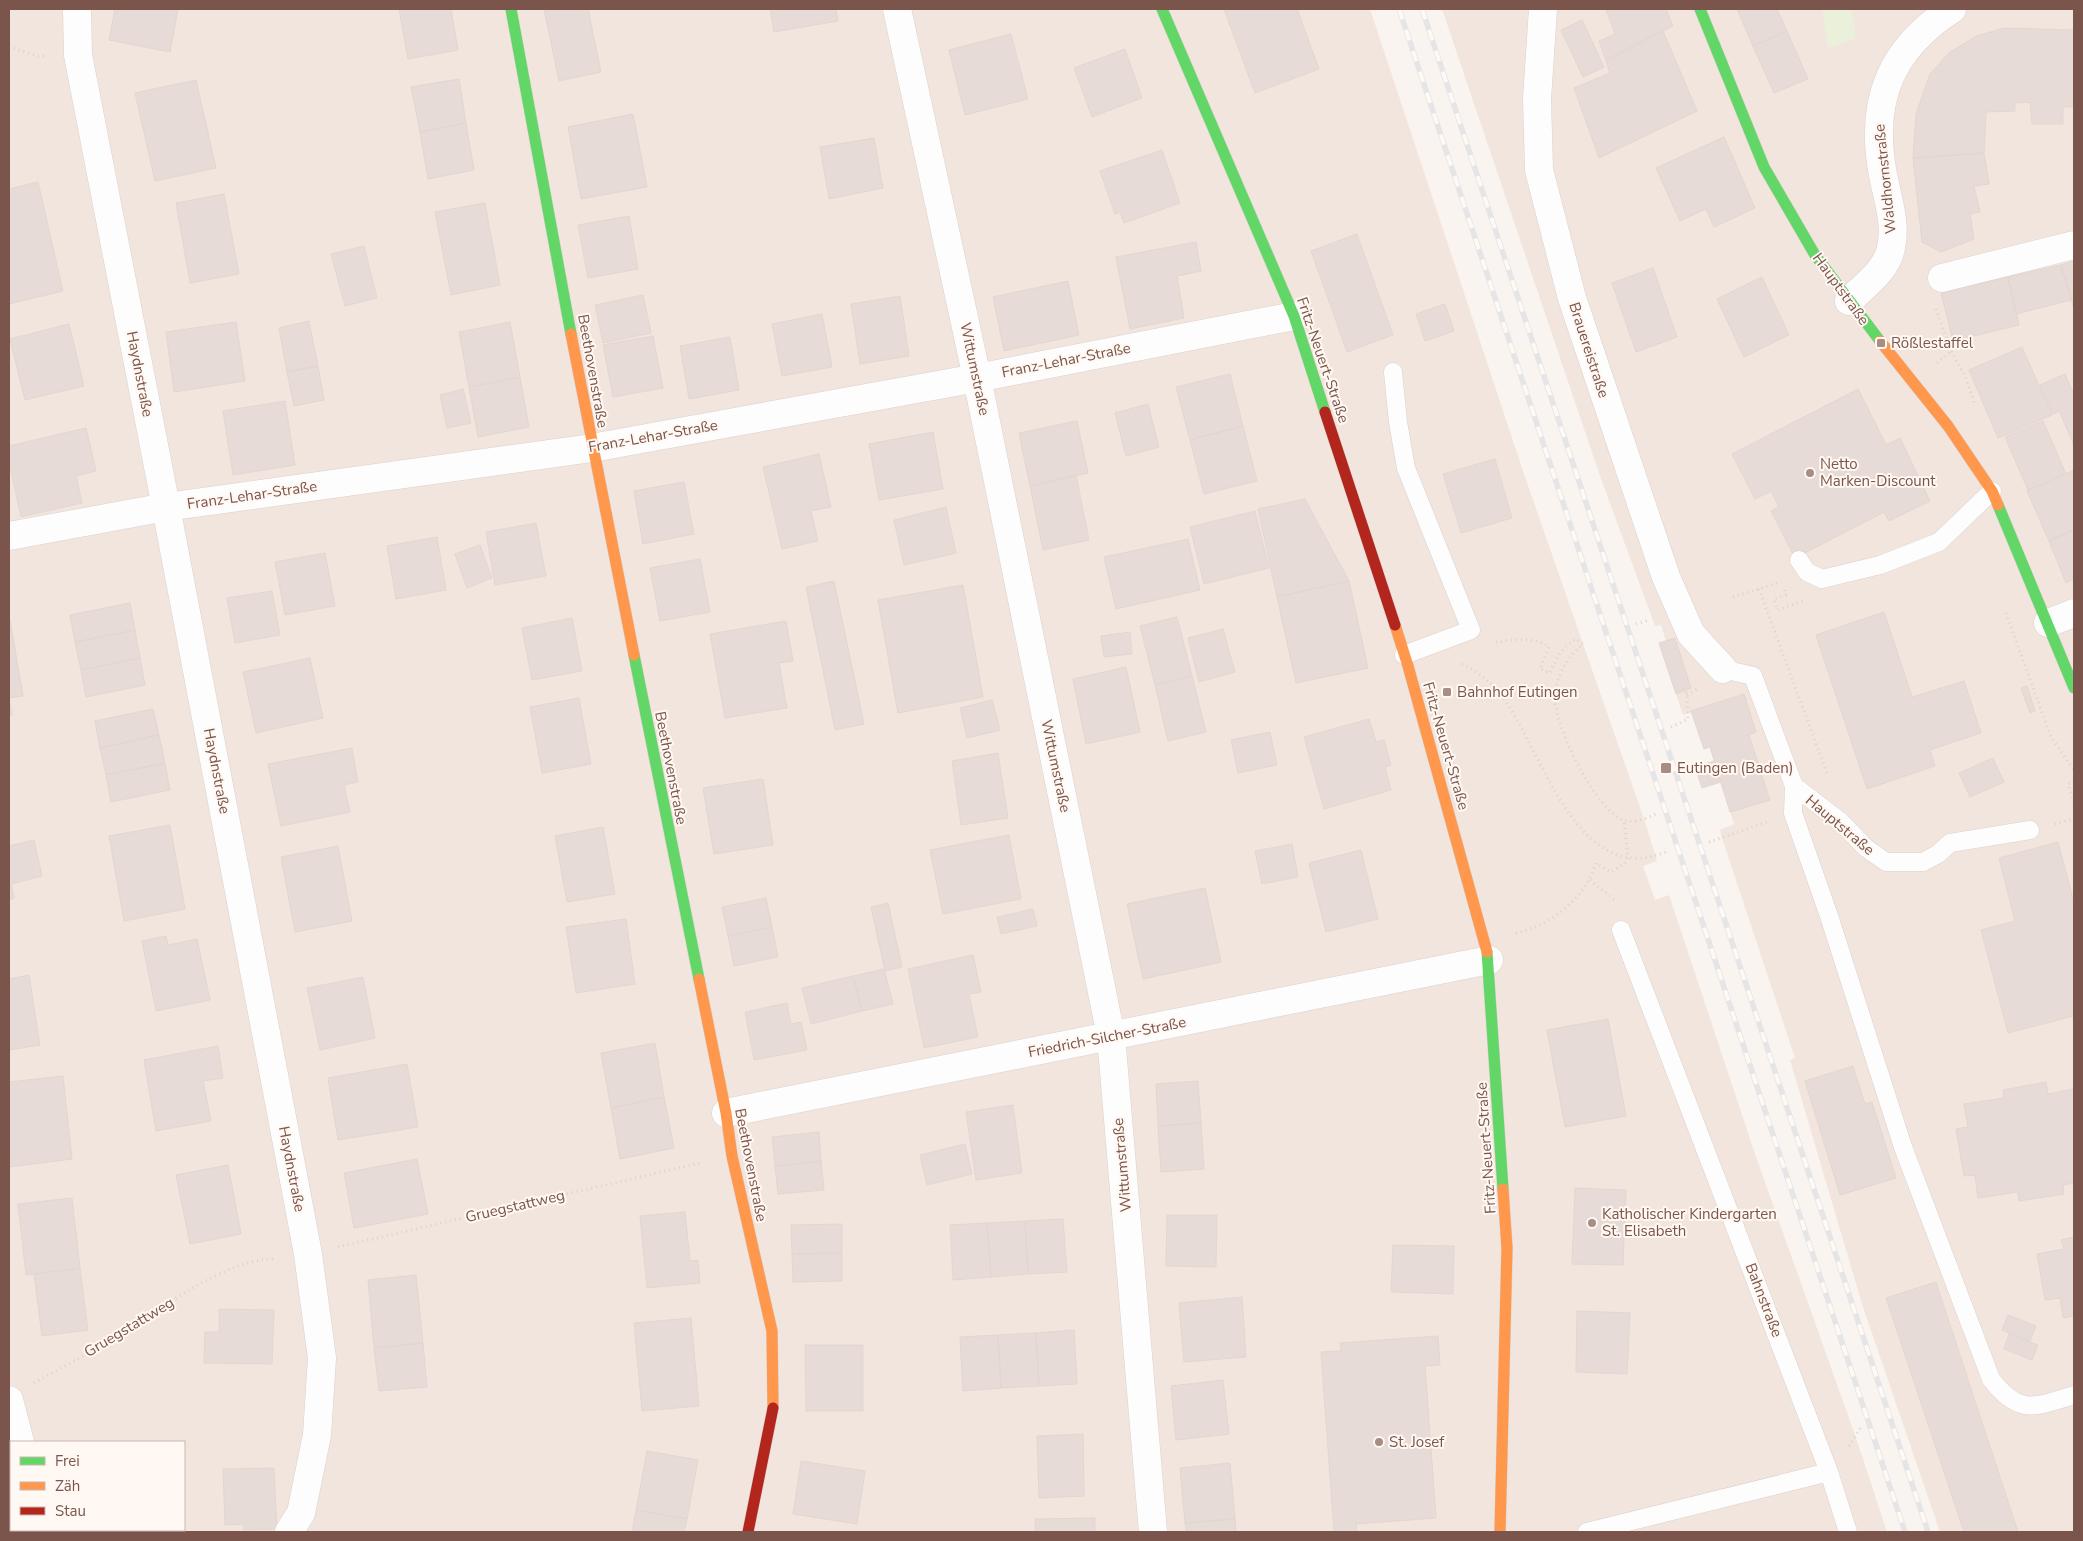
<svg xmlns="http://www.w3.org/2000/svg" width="2083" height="1541" viewBox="0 0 2083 1541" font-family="'Nunito Sans',sans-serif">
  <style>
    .residential { fill: #f2e5dd; fill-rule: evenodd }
    .green { fill: #eaf0da }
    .building { fill: #e6dbd6; stroke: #e3d6d1 }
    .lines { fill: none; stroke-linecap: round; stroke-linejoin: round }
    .lane-casing { stroke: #dad1cd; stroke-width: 19 }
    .street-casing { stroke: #dad1cd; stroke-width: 29 }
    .fast-casing { stroke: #dad0cc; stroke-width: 12 }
    .slow-casing { stroke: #dad0cc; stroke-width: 12 }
    .jam-casing { stroke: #dad0cc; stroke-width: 12 }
    .path { stroke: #dcd2cf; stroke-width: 3; stroke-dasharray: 1 4; stroke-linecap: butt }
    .lane { stroke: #fefdfd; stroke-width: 18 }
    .street { stroke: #fefdfd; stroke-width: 28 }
    .fast { stroke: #63d668; stroke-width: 11 }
    .slow { stroke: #ff974d; stroke-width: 11 }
    .jam { stroke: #b3261e; stroke-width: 11 }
    .rail-casing { stroke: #e5e4e6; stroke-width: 5.5 }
    .rail { stroke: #fff8f3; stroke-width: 4; stroke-dasharray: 11; stroke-linecap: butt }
    .poi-dot { fill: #a78d84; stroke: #fff8f3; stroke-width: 2 }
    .labels { text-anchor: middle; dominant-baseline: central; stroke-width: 4; stroke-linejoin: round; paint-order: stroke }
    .street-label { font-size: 15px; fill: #7b554b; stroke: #fff8f3 }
    .poi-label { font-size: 15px; fill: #7b554b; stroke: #fff8f3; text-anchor: start }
  </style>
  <rect width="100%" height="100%" fill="#f9f4ef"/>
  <!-- residential -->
  <path class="residential" d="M9 9H1370L1524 474 1644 819 1657 861 1643 866 1655 900 1669 895 1755 1154 1855 1435 1887 1532H9ZM11 1442H184V1530H11Z
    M1442 9H2074V1532H1940L1862 1304 1790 1060 1795 1058 1722 838 1720 830 1734 824 1710 747 1704 749 1692 712 1683 715 1659 643 1666 641 1661 625 1655 626 1600 476Z"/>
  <!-- green -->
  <path class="green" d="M1822 9H1852L1856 38 1828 48Z"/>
  <!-- building -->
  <path class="building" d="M115 9H178L170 52 109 40Z
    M399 9H451L458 50 408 59Z
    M544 9H588L601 72 559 81Z
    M770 9H836L838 21 774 32Z
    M1224 9H1297L1319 69 1255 93Z
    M1606 9H1666L1673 26 1606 60 1599 41 1615 34Z
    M1737 9H1777L1787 31 1753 46Z
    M1582 20 1604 67 1583 77 1561 30Z
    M2004 28 2074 30V107H2063V124H2032L2030 102 2015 103V111L1986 112 1984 153 1913 158 1916 114 1930 74 1950 52 1977 36Z
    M1663 31 1697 111 1599 158 1574 88 1610 73 1606 60Z
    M1787 31 1808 79 1774 93 1753 46Z
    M1011 34 1028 99 965 115 949 50Z
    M1125 49 1142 98 1092 117 1074 68Z
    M459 79 466 123 420 132 411 87Z
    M196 80 216 168 155 181 135 93Z
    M633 114 647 187 581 199 568 127Z
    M466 123 474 170 428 179 420 132Z
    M1724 137 1755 208 1714 227 1706 209 1680 221 1656 168Z
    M874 138 883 188 829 199 820 147Z
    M1162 150 1180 203 1124 223 1120 212 1115 214 1100 171Z
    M1984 153 1989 184 1974 186 1980 212 1970 214 1974 239 1941 252 1922 242 1913 158Z
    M38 182 63 291 9 304V189Z
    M224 194 239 274 190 283 176 203Z
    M485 203 500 285 451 295 435 212Z
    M629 216 638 269 588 278 578 225Z
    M1357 234 1393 335 1347 352 1311 251Z
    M1196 242 1201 271 1177 276 1184 318 1130 329 1116 257Z
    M364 246 377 298 345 306 331 254Z
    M2074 261V309L2061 265Z
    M2061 265 2071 300 2016 314 2008 277Z
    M1653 268 1677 337 1636 352 1612 283Z
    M1762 277 1789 335 1744 357 1717 299Z
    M2008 277 2019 325 1953 341 1941 293Z
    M1068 281 1079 335 1004 351 993 297Z
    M643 295 651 333 603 343 595 305Z
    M900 296 909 356 860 364 851 304Z
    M1445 304 1454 331 1425 341 1416 314Z
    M822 314 832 367 782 376 772 324Z
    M309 321 318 366 287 372 279 328Z
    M236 322 245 381 174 392 166 332Z
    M510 322 520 377 469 387 459 332Z
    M69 324 84 386 25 400 10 339Z
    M653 336 663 388 613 397 603 345Z
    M730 337 739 390 689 399 680 346Z
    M2022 347 2052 415 1998 438 1969 370Z
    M318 366 324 400 294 406 287 372Z
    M1230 374 1243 426 1190 440 1176 387Z
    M2065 374 2074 395V405L2053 414 2040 385Z
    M520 377 529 427 478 437 469 387Z
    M463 389 471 423 447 428 440 395Z
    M1858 389 1886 445 1900 438 1930 501 1889 521 1884 512 1795 558 1771 511 1779 507 1771 491 1755 499 1732 454Z
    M285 401 295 465 233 475 223 411Z
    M1148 404 1159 447 1126 456 1115 413Z
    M2074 407V445L2060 413Z
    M1077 421 1088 473 1030 486 1019 433Z
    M2043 421 2066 474 2028 490 2005 437Z
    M1243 426 1257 481 1204 494 1190 440Z
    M86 428 96 471 76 476 82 503 21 517 9 461V446Z
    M933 432 943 489 879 500 869 444Z
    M819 454 831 507 811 511 818 541 782 549 763 467Z
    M1495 459 1512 518 1461 533 1443 474Z
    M2074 470V530L2049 541 2027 491Z
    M1076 475 1089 540 1043 550 1030 486Z
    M684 482 694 534 643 544 634 491Z
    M1305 499 1349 581 1277 597 1258 509Z
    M946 507 956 553 904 565 894 520Z
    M1255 511 1269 568 1204 584 1190 527Z
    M536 523 546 576 495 585 486 532Z
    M2074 530V579L2066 583 2049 541Z
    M437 537 446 590 396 599 387 546Z
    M1188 539 1200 590 1116 609 1104 557Z
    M480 545 492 578 467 588 455 554Z
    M325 553 335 606 285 615 275 562Z
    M700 559 710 612 660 621 650 568Z
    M834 581 864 724 835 730 806 587Z
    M1349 581 1368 668 1296 683 1277 597Z
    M963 585 983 697 898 713 878 600Z
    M272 591 280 635 235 643 227 598Z
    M130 603 135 630 75 642 70 615Z
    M1884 612 1912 697 1964 681 1981 733 1930 750 1935 766 1867 789 1816 635Z
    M1177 617 1192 676 1155 685 1140 626Z
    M572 618 582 671 532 680 522 628Z
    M9 620H10L23 696 9 698 12 715H9Z
    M786 621 793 661 779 663 787 708 725 718 710 634Z
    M1223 629 1235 672 1199 682 1188 638Z
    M135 630 140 658 81 670 75 642Z
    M1130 632 1132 654 1104 657 1101 636Z
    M1675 638 1691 688 1676 694 1659 643Z
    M140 658 145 685 86 697 81 670Z
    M310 658 323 718 256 733 243 672Z
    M1126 667 1140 732 1086 744 1073 679Z
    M1192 676 1206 732 1168 741 1155 685Z
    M2027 686 2035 711 2030 713 2021 688Z
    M1744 694 1756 732 1749 735 1770 800 1730 812 1710 747 1704 749 1691 711Z
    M579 698 591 764 542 773 530 707Z
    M992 700 1000 730 967 738 960 708Z
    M153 709 159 735 100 748 95 721Z
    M1369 719 1376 742 1384 740 1391 765 1385 767 1391 790 1324 809 1304 737Z
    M1270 732 1277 765 1238 773 1231 740Z
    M159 735 165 763 106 775 100 748Z
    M352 748 358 782 344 785 350 812 281 826 268 764Z
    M998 753 1008 818 961 825 952 761Z
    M1993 758 2004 782 1970 797 1959 773Z
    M1714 761 1721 782 1702 788 1695 767Z
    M165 763 170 790 111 802 106 775Z
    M763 779 773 845 714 854 703 788Z
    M170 825 185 909 124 921 109 836Z
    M603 827 615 894 567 902 555 836Z
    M1009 835 1021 899 943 914 930 850Z
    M34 840 42 876 11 884 14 898 9 900V846Z
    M2058 842 2074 903V1016L2008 1033 1981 930 2015 921 1999 858Z
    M1292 844 1298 877 1262 884 1255 851Z
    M338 846 352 921 295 932 281 857Z
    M1361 850 1378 919 1326 932 1309 863Z
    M1205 888 1221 962 1143 979 1127 904Z
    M766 898 772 927 728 936 722 907Z
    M888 903 902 967 885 971 871 907Z
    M1033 909 1037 926 1001 934 997 917Z
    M626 919 635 984 576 993 566 927Z
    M772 927 778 957 734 966 728 936Z
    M166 936 168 945 197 939 210 1000 156 1011 142 941Z
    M973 955 981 992 969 994 978 1037 924 1048 908 969Z
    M884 969 893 1004 862 1011 853 976Z
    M29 975 40 1045 9 1050V979Z
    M853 976 862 1011 811 1024 802 988Z
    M363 977 375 1038 320 1050 307 988Z
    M787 1003 791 1024 801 1022 807 1050 754 1060 745 1012Z
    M1608 1019 1626 1116 1565 1127 1547 1030Z
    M655 1043 664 1097 611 1108 601 1053Z
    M218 1046 223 1078 203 1081 211 1121 156 1131 144 1060Z
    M407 1064 418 1127 338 1140 328 1078Z
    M1853 1066 1865 1104 1872 1102 1896 1178 1840 1195 1805 1081Z
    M63 1076 72 1159 9 1167V1082Z
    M1198 1081 1201 1123 1158 1126 1156 1084Z
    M2046 1082 2048 1094 2074 1089V1183L2063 1185 2064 1194 2019 1201 2018 1192 1978 1198 1975 1175 1964 1176 1956 1129 1968 1127 1964 1104 2004 1098 2003 1090Z
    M664 1097 674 1148 620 1159 611 1108Z
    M1013 1105 1022 1173 976 1180 966 1112Z
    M1201 1123 1204 1169 1161 1172 1158 1126Z
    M819 1132 821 1161 775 1166 772 1137Z
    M965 1144 972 1174 927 1185 920 1155Z
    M417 1159 428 1214 354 1228 344 1173Z
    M821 1161 824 1190 778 1194 775 1166Z
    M228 1165 241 1234 190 1244 176 1175Z
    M1575 1188 1626 1190 1623 1265 1572 1264Z
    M72 1198 80 1268 26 1275 18 1204Z
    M685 1212 690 1261 698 1260 700 1283 647 1288 640 1216Z
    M1167 1215H1217L1216 1267 1166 1266Z
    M1063 1219 1067 1272 1028 1274 1025 1221Z
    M1025 1221 1028 1274 991 1277 987 1223Z
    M987 1223 991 1277 953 1280 950 1225Z
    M842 1224V1253L792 1254 791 1225Z
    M2074 1237V1316L2063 1318 2060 1298 2045 1300 2037 1254 2064 1249 2061 1240Z
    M1393 1245 1454 1246 1453 1294 1391 1292Z
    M842 1253V1281L793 1282 792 1254Z
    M80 1268 88 1330 42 1336 34 1274Z
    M416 1275 423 1343 374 1348 368 1280Z
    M1936 1282 2018 1532H1964L1886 1298Z
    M1242 1297 1246 1357 1184 1362 1179 1303Z
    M219 1309 274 1310 272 1364 204 1363 205 1332H219Z
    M1577 1311 1630 1313 1627 1374 1576 1372Z
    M2008 1315 2036 1326 2030 1341 2002 1330Z
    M691 1318 699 1406 642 1411 634 1323Z
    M1074 1330 1077 1384 1039 1386 1036 1333Z
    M1036 1333 1039 1386 1001 1388 998 1335Z
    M2009 1334 2038 1345 2032 1360 2004 1349Z
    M998 1335 1001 1388 963 1391 960 1337Z
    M1438 1336 1440 1365 1425 1366 1436 1518 1356 1524 1357 1532H1334L1321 1352 1341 1351 1340 1343Z
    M423 1343 427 1387 379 1391 374 1348Z
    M805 1345H863V1411H806Z
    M1223 1380 1229 1434 1176 1440 1171 1386Z
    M1083 1434 1084 1496 1039 1498 1037 1436Z
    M647 1451 698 1460 687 1519 636 1510Z
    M801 1461 865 1471 857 1524 793 1514Z
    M1230 1463 1235 1519 1185 1523 1180 1468Z
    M274 1468 277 1529 244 1530 243 1524 225 1525 223 1469Z
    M636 1510 687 1519 684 1532H632Z
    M1095 1518V1532H1035V1519Z
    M1235 1519 1236 1532H1186L1185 1523Z
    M138 1530H182L176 1532H139Z"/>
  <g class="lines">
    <defs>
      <path id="lane" d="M1393 372 1398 422 1406 468 1471 630 1404 655
        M1799 560 1807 572 1822 579 1880 565 1939 542 1992 491
        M1723 669 1753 676 1794 786 1793 813 1829 916 1903 1147 1991 1379C2019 1416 2035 1407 2074 1395
        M1794 786 1841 822 1866 848 1886 862H1923L1938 854 1950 843 2030 830
        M1621 930 1829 1472 1848 1532
        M1587 1532 1829 1472"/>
      <path id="street" d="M77 9 78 55 166 507 308 1254 322 1358 317 1435 301 1513 289 1532
        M897 9 977 378 1111 1036 1153 1532
        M1543 9 1537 99 1539 170 1572 298 1666 577 1691 634 1723 669
        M1942 278 2074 245
        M1849 301C1864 286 1887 270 1891 248 1897 221 1886 195 1882 169 1870 98 1892 48 1952 9
        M9 536 166 507 592 448 977 378 1294 316
        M2048 623 2074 613
        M726 1113 1489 960
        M9 1400 20 1442
        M78 1530 81 1532"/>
      <path id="fast" d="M511 9 571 334
        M1162 9 1294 316 1325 412
        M1700 9 1764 167 1815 255 1880 341
        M1998 505 2074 688
        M634 655 699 979
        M1487 952 1503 1189"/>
      <path id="slow" d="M571 334 634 655
        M1880 341 1948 426 1992 491 1998 505
        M1395 625 1408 666 1487 952
        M699 979 726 1113 732 1156 772 1331 773 1408
        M1500 1532 1507 1248 1503 1189"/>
      <path id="jam" d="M1325 412 1395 625
        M748 1532 773 1408"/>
    </defs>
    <!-- lane casing -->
    <use href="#lane" class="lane-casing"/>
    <!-- street casing -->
    <use href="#street" class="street-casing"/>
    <!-- fast casing -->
    <use href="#fast" class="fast-casing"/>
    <!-- slow casing -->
    <use href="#slow" class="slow-casing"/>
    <!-- jam casing -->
    <use href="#jam" class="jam-casing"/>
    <!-- path -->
    <path class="path" d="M9 47 38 56H47
      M1936 309 1951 351 1965 376 1975 405
      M1937 363 1951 351
      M1759 589 1828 776
      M1785 590 1786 595 1774 599 1777 610 1803 601
      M1733 597 1780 582
      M2006 613 2051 737 2074 770
      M1636 624 1649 620
      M1496 642C1512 640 1535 636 1549 647L1540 669 1550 673C1556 658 1561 648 1576 639L1583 644C1568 656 1558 673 1555 693 1551 721 1595 809 1623 820 1633 824 1647 818 1656 814
      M1462 664C1475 671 1488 679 1498 691 1536 736 1568 865 1643 858 1652 857 1660 854 1669 851
      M1687 695 1697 689
      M1671 727 1688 719 1687 695 1683 686
      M2074 781 2068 784 2074 803
      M2055 824 2074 819
      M1709 842 1767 822
      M1590 880 1617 902
      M1516 933C1551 926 1586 897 1596 863L1611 872 1625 863 1628 857 1624 821
      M338 1247 700 1163
      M34 1383C61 1368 88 1354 114 1338 158 1312 224 1258 276 1259
      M1849 1446 1861 1427"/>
    <!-- lane -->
    <use href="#lane" class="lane"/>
    <!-- street -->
    <use href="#street" class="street"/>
    <!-- fast -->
    <use href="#fast" class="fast"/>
    <!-- slow -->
    <use href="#slow" class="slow"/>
    <!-- jam -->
    <use href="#jam" class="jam"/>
    <defs>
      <path id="rail" d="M1399 9 1905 1532
        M1422 9 1928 1532"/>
    </defs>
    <!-- rail casing -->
    <use href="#rail" class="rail-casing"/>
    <!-- rail -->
    <use href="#rail" class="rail"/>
  </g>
  <!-- markers -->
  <g class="poi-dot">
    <rect x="1876" y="338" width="10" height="10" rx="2.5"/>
    <circle cx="1810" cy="473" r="5"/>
    <rect x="1442" y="687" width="10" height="10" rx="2.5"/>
    <rect x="1660" y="762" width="12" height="12" rx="2.5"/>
    <circle cx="1592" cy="1223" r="5"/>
    <circle cx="1379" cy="1442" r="5"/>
  </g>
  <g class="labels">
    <!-- street labels -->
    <g class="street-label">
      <text transform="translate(1885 179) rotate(-96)">Waldhornstraße</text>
      <text transform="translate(1841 289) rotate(54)">Hauptstraße</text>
      <text transform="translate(1589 350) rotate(72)">Brauereistraße</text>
      <text transform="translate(1066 360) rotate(-11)">Franz-Lehar-Straße</text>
      <text transform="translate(1323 360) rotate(71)">Fritz-Neuert-Straße</text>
      <text transform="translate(975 369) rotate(78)">Wittumstraße</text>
      <text transform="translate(593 371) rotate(80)">Beethovenstraße</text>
      <text transform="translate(140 374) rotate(79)">Haydnstraße</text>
      <text transform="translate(653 436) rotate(-10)">Franz-Lehar-Straße</text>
      <text transform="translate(252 495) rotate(-8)">Franz-Lehar-Straße</text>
      <text transform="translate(1446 746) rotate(74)">Fritz-Neuert-Straße</text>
      <text transform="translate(1056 766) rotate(78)">Wittumstraße</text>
      <text transform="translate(671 768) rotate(79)">Beethovenstraße</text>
      <text transform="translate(217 771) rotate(79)">Haydnstraße</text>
      <text transform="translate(1840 825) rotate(40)">Hauptstraße</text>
      <text transform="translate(1107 1037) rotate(-11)">Friedrich-Silcher-Straße</text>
      <text transform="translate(1486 1148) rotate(-94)">Fritz-Neuert-Straße</text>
      <text transform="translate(751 1165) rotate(79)">Beethovenstraße</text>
      <text transform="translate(1122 1165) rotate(-95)">Wittumstraße</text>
      <text transform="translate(292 1169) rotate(79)">Haydnstraße</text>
      <text transform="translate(515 1206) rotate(-13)">Gruegstattweg</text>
      <text transform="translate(1764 1300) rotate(69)">Bahnstraße</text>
      <text transform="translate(129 1327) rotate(-31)">Gruegstattweg</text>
    </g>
    <!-- poi labels -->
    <g class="poi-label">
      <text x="1891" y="343">Rößlestaffel</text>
      <text x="1820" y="464">Netto<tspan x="1820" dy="17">Marken-Discount</tspan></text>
      <text x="1457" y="692">Bahnhof Eutingen</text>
      <text x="1677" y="768">Eutingen (Baden)</text>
      <text x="1602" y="1214">Katholischer Kindergarten<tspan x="1602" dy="17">St. Elisabeth</tspan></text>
      <text x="1389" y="1442">St. Josef</text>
    </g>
  </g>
  <!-- border -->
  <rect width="2083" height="1541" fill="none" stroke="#7b554b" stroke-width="20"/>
  <!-- legend -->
  <rect x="10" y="1441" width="175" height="90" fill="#fff8f3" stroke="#cab7b0"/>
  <rect x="20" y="1457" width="25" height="8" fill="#63d668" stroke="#cab7b0"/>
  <text x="55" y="1466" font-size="15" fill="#7b554b">Frei</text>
  <rect x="20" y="1482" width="25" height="8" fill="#ff974d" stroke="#cab7b0"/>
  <text x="55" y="1491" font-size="15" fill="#7b554b">Zäh</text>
  <rect x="20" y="1507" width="25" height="8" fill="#b3261e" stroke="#cab7b0"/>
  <text x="55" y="1516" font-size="15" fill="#7b554b">Stau</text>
</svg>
